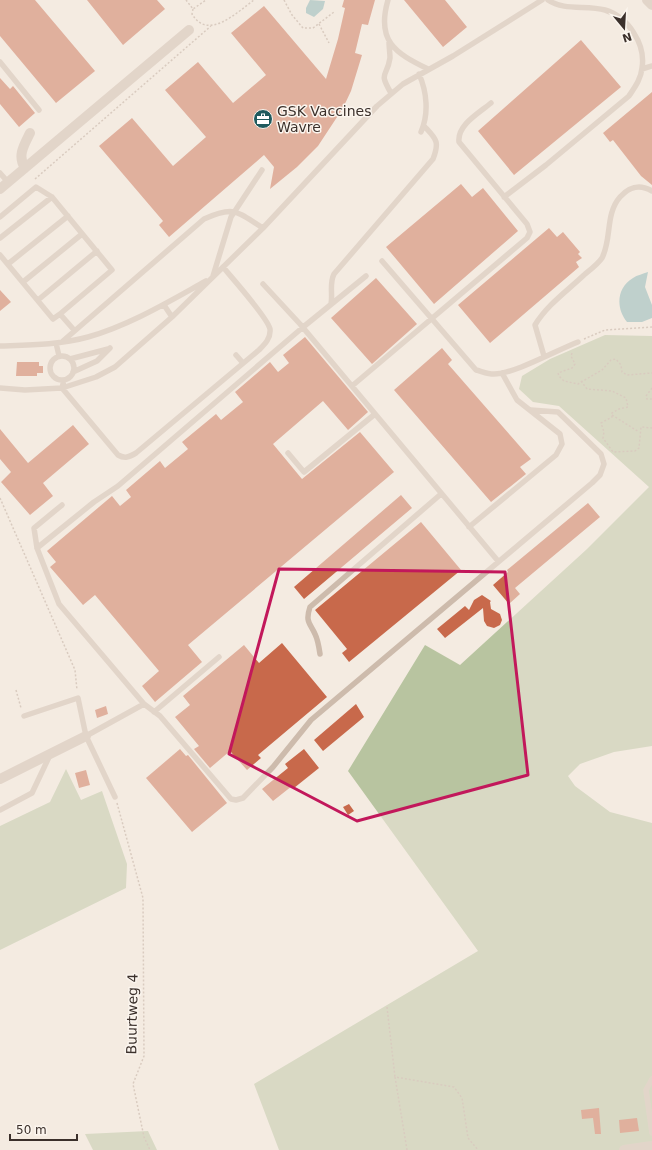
<svg xmlns="http://www.w3.org/2000/svg" width="652" height="1150" viewBox="0 0 652 1150" font-family="'DejaVu Sans',sans-serif">
  <style>
    .green { fill: #b8c4a0 }
    .water { fill: #7fb0b2 }
    .building { fill: #c8694b }
    .lines { fill: none; stroke-linecap: round; stroke-linejoin: round }
    .path { stroke: #b9a596; stroke-width: 1.5; stroke-dasharray: 2 2; stroke-linecap: butt }
    .lane { stroke: #cdbbac; stroke-width: 5.5 }
    .street { stroke: #cdbbac; stroke-width: 10 }
    .marked { fill: none; stroke: #c2185b; stroke-width: 3; stroke-linejoin: round }
    .labels { text-anchor: middle; dominant-baseline: central; stroke-width: 3; stroke-linejoin: round; paint-order: stroke }
    .poi-label { font-size: 14px; fill: #3b302b; stroke: #fbf5ee; text-anchor: start }
    .street-label { font-size: 14px; fill: #3b302b; stroke: #fbf5ee }
  </style>
  <rect width="100%" height="100%" fill="#f4ebe1"/>
  <!-- green -->
  <path class="green" d="M605 335 652 336V746L614 752 580 764 568 776 575 786 610 812 652 823V1150H279L254 1084 478 951 348 771 425 645 460 665 587 549 649 487 559 406 533 402 519 389 522 376 550 359Z
    M66 769 81 800 102 791 127 864 126 888 0 950V826L50 802Z
    M148 1131 157 1150H93L85 1134Z"/>
  <!-- water -->
  <path class="water" d="M310 0 325 1 323 9 314 17 306 13V8Z
    M648 272 645 287 652 305V318L642 322H627C616 309 616 288 633 278 637 275 643 274 648 272Z"/>
  <!-- building -->
  <path class="building" d="M0 0H35L95 71 56 103 0 36Z
    M87 0H157L165 9 123 45Z
    M344 0H375L368 25 362 24 355 53 362 55 351 91 343 108 318 146 297 167 270 189 274 167 264 155 169 237 159 225 163 221 99 146 132 118 173 166 206 137 165 90 198 62 233 103 266 75 231 33 264 6 326 79 338 39 345 8 342 7Z
    M404 0H445L467 27 443 47Z
    M581 40 621 87 514 175 478 131Z
    M0 78 10 89 13 86 35 113 19 127 0 104Z
    M652 92V185L641 176 613 140 610 142 603 133Z
    M461 184 472 197 483 188 518 231 434 304 386 247Z
    M549 228 557 237 563 232 580 252 578 254 582 258 576 262 579 267 490 343 458 305Z
    M376 278 417 324 372 364 331 318Z
    M0 290 11 302 0 311Z
    M305 337 368 412 348 430 323 401 273 444 302 479 360 432 394 472 188 645 202 662 155 702 142 686 159 671 95 595 83 605 50 567 56 562 47 551 112 496 120 506 131 497 126 490 160 461 165 468 188 449 182 442 216 414 221 420 243 402 235 392 270 362 278 372 289 363 283 355Z
    M442 348 452 360 448 364 531 459 520 467 526 474 491 502 394 390Z
    M17 362H39V366H43V373H37V376H16Z
    M73 425 89 444 43 483 53 496 30 515 1 482 11 472 0 459V429L28 463Z
    M401 495 412 508 304 599 294 587Z
    M588 503 600 517 515 588 520 594 509 604 493 585 508 572 507 570Z
    M421 522 461 570 349 662 342 653 347 649 315 610Z
    M482 595 491 601 490 602 491 609 500 614 502 620 500 625 494 628 487 626 484 621 483 608 445 638 437 629 465 606 469 610 474 600Z
    M282 643 327 697 258 755 261 758 247 770 230 751 210 768 194 749 199 746 175 717 190 705 183 696 244 645 259 663Z
    M356 704 364 717 323 751 314 740Z
    M106 706 108 714 97 718 95 710Z
    M180 749 186 756 188 755 227 803 192 832 146 778Z
    M304 749 319 768 294 788 292 786 273 801 262 789 288 768 285 764Z
    M86 770 90 785 79 788 75 773Z
    M349 804 354 811 348 815 343 807Z
    M599 1108 601 1134H595L593 1118 582 1119 581 1110Z
    M637 1118 639 1131 620 1133 619 1120Z"/>
  <g class="lines">
    <!-- path -->
    <path class="path" d="M186 0 193 9 206 0
      M284 0 292 15 303 28H313L334 12
      M193 9 192 14C208 41 236 13 254 0
      M319 24 329 43
      M35 179 211 26
      M584 339 605 330 652 327
      M572 353 571 356 575 364 572 368 558 373 559 376 564 381 578 384 602 370 611 360 616 359 621 365 622 372 627 375 652 373
      M581 381 587 389 612 391 626 398 628 407 619 409 612 413V417L601 423 604 432 603 438 613 452 635 451 639 448 641 427 652 428
      M652 388 646 396 647 399H652
      M612 415 639 432
      M0 498 75 670 77 690
      M16 690 21 708
      M117 803 143 898 144 1056 133 1084 144 1137 150 1150
      M387 1007 395 1077
      M407 1150 395 1077 454 1087 462 1098 468 1138 478 1150"/>
    <!-- lane -->
    <path class="lane" d="M388 0C376 41 395 53 428 69
      M389 42C389 47 390 53 390 58 387 78 378 71 391 93
      M0 62 39 110
      M642 69 652 66
      M419 74C427 92 429 114 421 132
      M0 173 8 182
      M504 197 546 165 629 96C635 87 641 79 642 68 646 44 628 17 605 10 586 5 564 11 548 0
      M0 217 36 187 52 197 112 270 60 314 74 330
      M0 238 52 197
      M0 255 53 319 60 314
      M382 261 476 370C481 371 487 374 494 374 514 374 557 350 578 342
      M8 264 68 216
      M213 276 231 217 262 170
      M23 282 82 234
      M263 284 300 324 498 561
      M38 300 97 251
      M331 304C333 294 329 284 334 274L433 159C440 141 436 139 424 126
      M164 305 172 317
      M63 341 204 219C235 205 237 212 263 228
      M56 343 59 356
      M0 346C29 345 59 345 88 337 130 325 168 302 206 281
      M236 355 243 363
      M544 356 535 325C547 305 567 291 584 275 590 270 598 264 602 258 612 239 605 214 620 197 630 186 640 184 652 191
      M50 368a12 12 0 1 1 24 0a12 12 0 1 1-24 0Z
      M70 359 108 349
      M73 372 97 361 110 348
      M64 380 62 388 118 455C125 459 129 457 136 453L259 350C265 344 271 338 270 329 268 318 232 278 223 267
      M352 386 527 238 530 232 527 224 459 142C457 125 479 113 491 103
      M0 388 25 390 62 388 96 377 115 367 172 317 263 228 377 106 403 84 453 56 542 0
      M288 453 304 472 375 414
      M62 505 34 528 37 548 59 604 144 704 160 716 231 799 236 800 243 798 273 767 311 720 592 483 600 475 604 464 601 454 558 412 531 410
      M469 527 556 455 562 444 560 434 517 400 502 373
      M37 548 94 502 118 486 302 328 366 276
      M320 654C319 647 318 640 315 634 310 623 305 622 310 607L441 494
      M154 712 219 657
      M24 716 78 698 86 736 115 797
      M86 736 144 704
      M0 810 32 793 50 755
      M652 1079 646 1090 652 1133"/>
    <!-- street -->
    <path class="street" d="M647 0 652 5
      M25 168C17 156 24 145 30 133
      M0 189 189 30
      M0 779 86 736
      M624 1150 652 1146"/>
  </g>
  <!-- marked area -->
  <path d="M0 0H652V1150H0ZM279 569 505 572 528 775 357 821 229 754Z" fill="#f4ebe1" fill-opacity=".55" fill-rule="evenodd"/>
  <path class="marked" d="M279 569 505 572 528 775 357 821 229 754Z"/>
  <!-- icons -->
  <defs>
    <symbol id="office-disc" viewBox="-11 -11 22 22"><circle r="9.5" fill="#1f5a5e" stroke="#fbf5ee"/><path d="M-6-3h4V-5.5h4V-3h4V5H-6ZM-1-4.5V-3h2v-1.5ZM-6 0V1H6V0Z" fill="#fff"/></symbol>
  </defs>
  <g fill-rule="evenodd">
    <use href="#office-disc" x="252" y="108" width="22" height="22"/>
  </g>
  <g class="labels">
    <!-- poi labels -->
    <g class="poi-label">
      <text x="277" y="111">GSK Vaccines<tspan x="277" dy="16">Wavre</tspan></text>
    </g>
    <!-- street labels -->
    <g class="street-label">
      <text transform="translate(132 1014) rotate(-89)">Buurtweg 4</text>
    </g>
  </g>
  <!-- north arrow -->
  <g transform="translate(624 28) rotate(162)" stroke="#fbf5ee" stroke-width="3" paint-order="stroke">
  <path d="M0-3L7 15L0 10L-7 15Z" fill="#3b302b"/>
  <text y="-6" font-size="11" font-weight="bold" text-anchor="middle" fill="#3b302b">N</text>
  </g>
  <!-- scale -->
  <path d="M10 1134v6h67v-6" fill="none" stroke="#3b302b" stroke-width="2"/>
  <text x="16" y="1134" font-size="12" fill="#3b302b" stroke="#fbf5ee" stroke-width="3" paint-order="stroke">50 m</text>
</svg>
